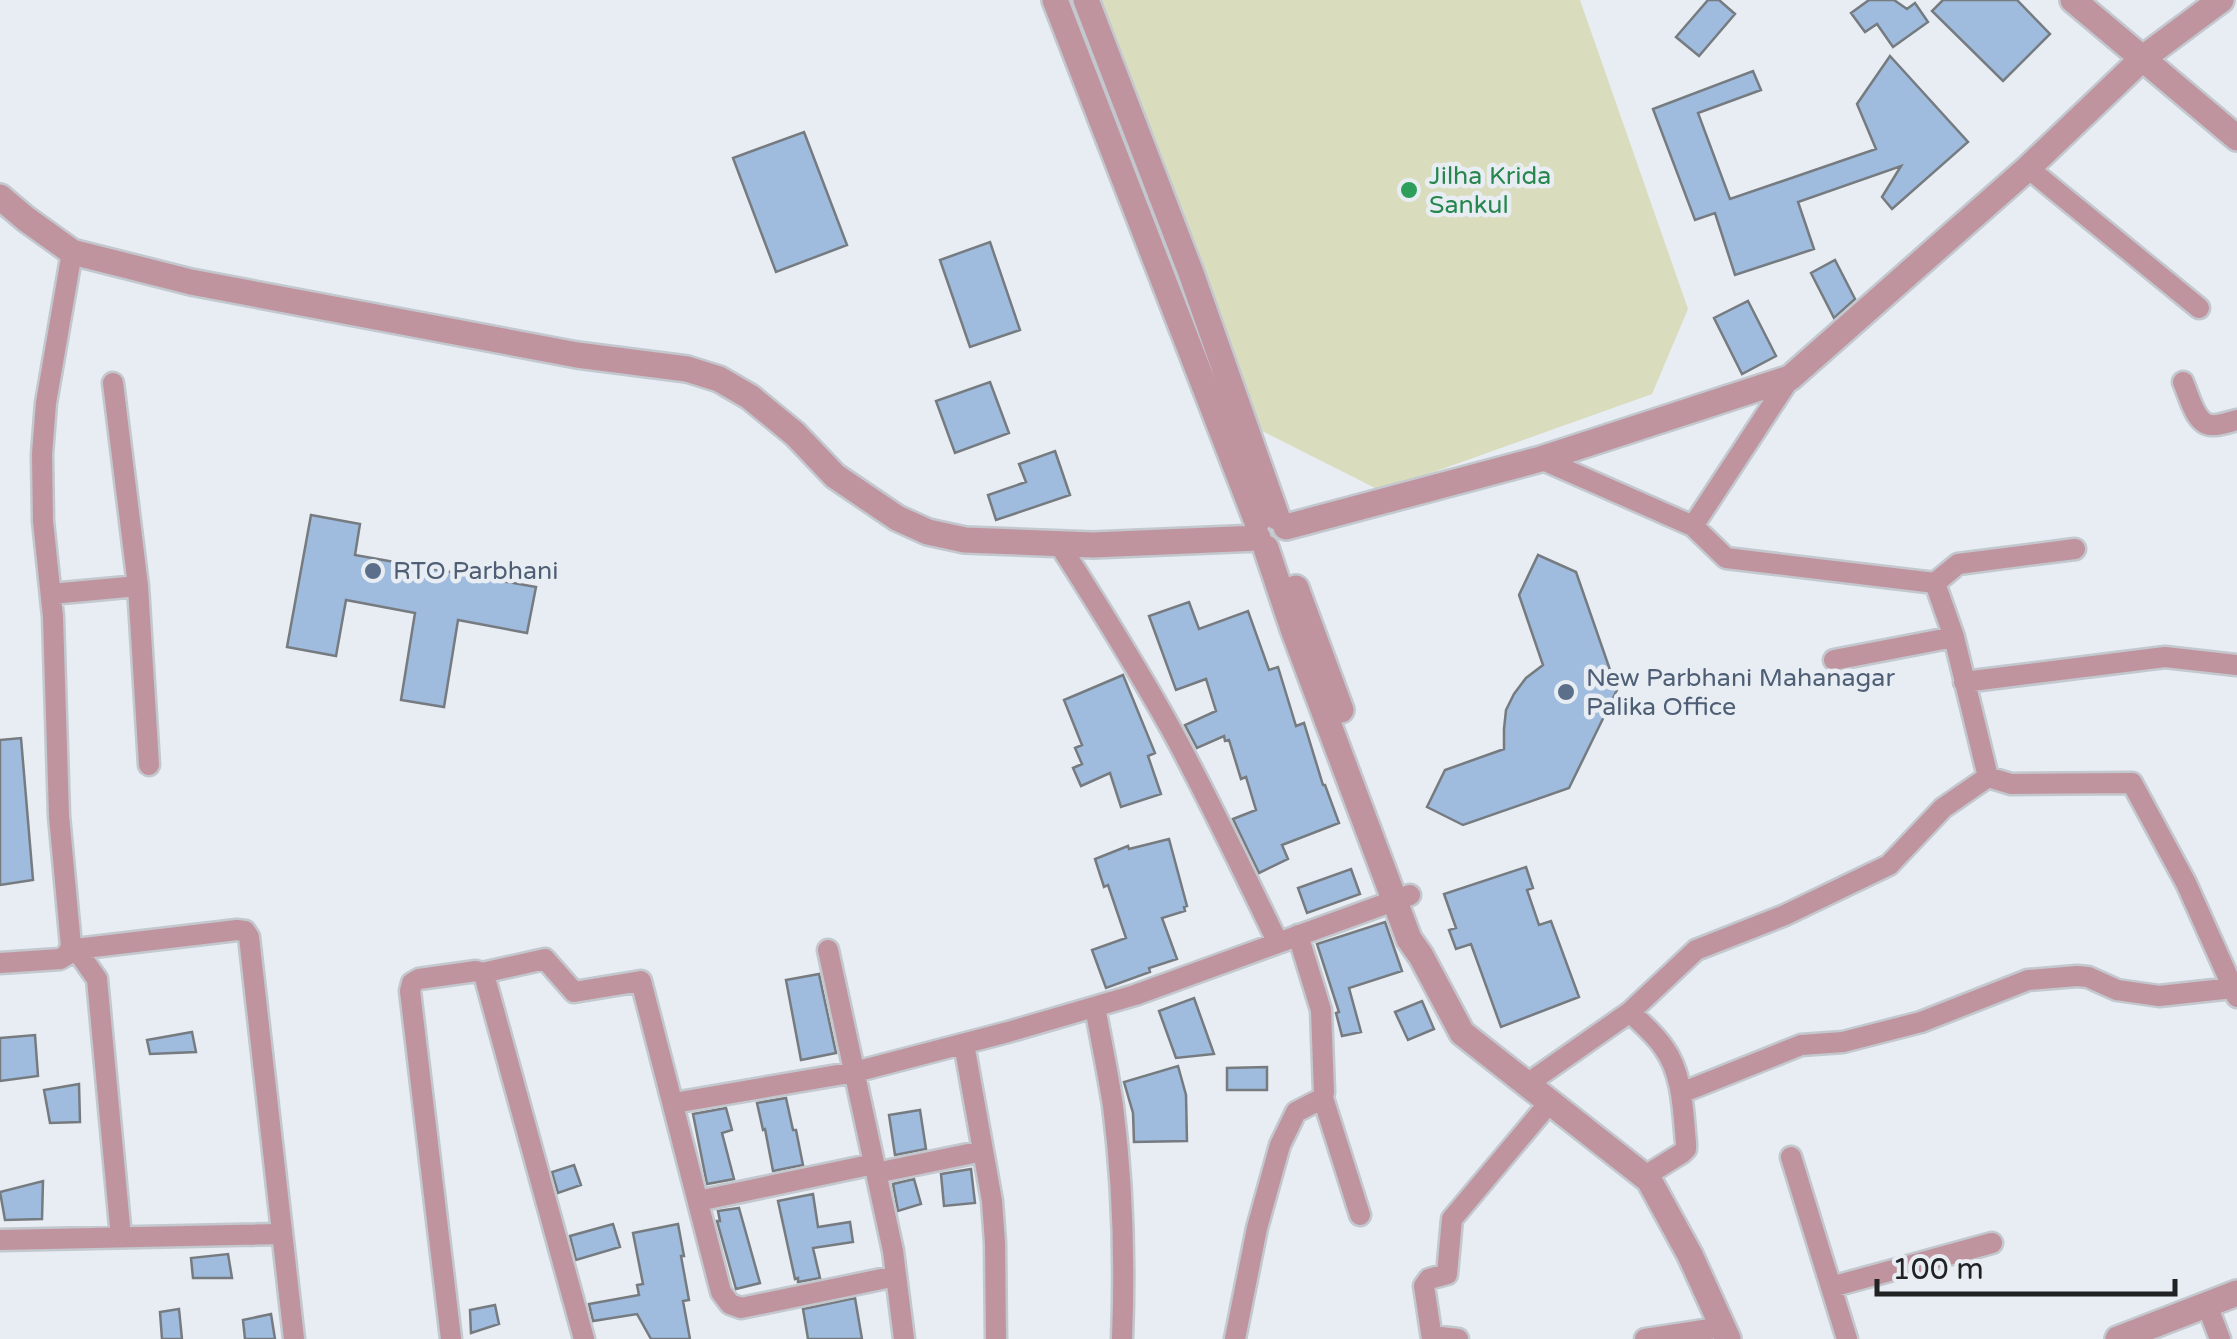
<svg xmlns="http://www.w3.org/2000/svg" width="2237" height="1339" viewBox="0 0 2237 1339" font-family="'Varela Round',sans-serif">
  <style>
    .green { fill: #d9dcbd }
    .building { fill: #9fbbdd; stroke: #767b80; stroke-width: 2.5 }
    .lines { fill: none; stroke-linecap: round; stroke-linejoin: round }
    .minor-casing { stroke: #c3c8ce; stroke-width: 25 }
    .tertiary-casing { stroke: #c3c8ce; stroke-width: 30 }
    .minor { stroke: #bf949f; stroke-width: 20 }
    .tertiary { stroke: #bf949f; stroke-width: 25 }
    .leisure-dot { fill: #2e9e5b; stroke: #e7edf3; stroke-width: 4 }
    .service-dot { fill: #5c6f8a; stroke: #e7edf3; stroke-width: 4 }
    .labels { text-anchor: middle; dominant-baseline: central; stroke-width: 9; stroke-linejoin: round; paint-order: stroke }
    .leisure-label { font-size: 25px; fill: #27864d; stroke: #e7edf3; text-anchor: start }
    .service-label { font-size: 25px; fill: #4e5e75; stroke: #e7edf3; text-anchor: start }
  </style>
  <rect width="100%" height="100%" fill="#e7edf3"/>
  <!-- green -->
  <path class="green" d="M1101 0H1580L1688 309 1652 394 1381 491 1260 430Z"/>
  <!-- building -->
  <path class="building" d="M1708 0H1719L1735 14 1699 56 1676 37Z
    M1869 0H1894L1907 9 1915 3 1928 22 1893 47 1877 24 1865 32 1851 13Z
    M1943 0H2017L2050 34 2003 81 1932 11Z
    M1890 56 1968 142 1892 209 1882 197 1901 166 1798 202 1814 249 1735 275 1715 213 1695 220 1653 109 1753 71 1761 90 1698 113 1730 199 1876 149 1857 104Z
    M804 132 847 245 776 272 733 158Z
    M990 242 1020 330 970 347 940 260Z
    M1835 260 1855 299 1834 318 1811 273Z
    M1748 301 1776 356 1742 374 1714 318Z
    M990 382 1009 433 955 453 936 401Z
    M1055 451 1070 495 996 520 988 495 1026 482 1019 464Z
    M311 515 360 524 355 555 536 587 527 633 458 620 444 707 401 700 415 613 346 600 336 656 287 647Z
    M1538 555 1576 572 1617 690 1569 788 1463 825 1427 807 1445 770 1504 749V729L1506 710 1514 694 1526 678 1543 665 1519 595Z
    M1189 602 1199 629 1248 611 1269 670 1278 667 1296 726 1304 723 1323 785H1325L1339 823 1282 845 1288 859 1259 873 1233 819 1256 810 1246 777 1241 779 1229 740 1225 741 1224 736 1197 748 1185 725 1216 711 1206 679 1176 690 1149 616Z
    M1123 675 1155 753 1148 756 1161 794 1121 807 1110 773 1081 786 1073 768 1082 764 1075 748 1082 745 1064 700Z
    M21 738 33 880 0 885V740Z
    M1169 839 1187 906 1184 907 1185 911 1162 918 1177 959 1149 968 1150 972 1106 988 1092 950 1126 938 1108 885 1104 887 1095 859 1128 846 1129 849Z
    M1526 867 1533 888 1527 890 1539 925 1551 921 1579 997 1501 1027 1471 944 1456 949 1449 930 1456 928 1444 894Z
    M1351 869 1360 894 1307 913 1298 888Z
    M1385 922 1402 971 1349 988 1361 1032 1342 1036 1336 1013 1339 1012 1317 944Z
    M819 974 836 1053 801 1060 786 980Z
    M1194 998 1214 1054 1176 1058 1159 1011Z
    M1422 1001 1434 1029 1408 1040 1395 1012Z
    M192 1032 196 1052 150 1054 147 1040Z
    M35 1035 38 1076 0 1081V1038Z
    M1178 1066 1186 1095 1187 1141 1134 1142 1133 1113 1124 1082Z
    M1267 1067V1090H1227V1068Z
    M79 1084 80 1122 50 1123 44 1090Z
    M786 1098 793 1130H796L803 1165 773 1171 765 1129 763 1130 757 1103Z
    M726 1108 732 1130 722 1133 734 1179 707 1184 693 1114Z
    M920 1110 926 1149 895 1155 889 1115Z
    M574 1165 581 1185 558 1193 552 1172Z
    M971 1169 975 1203 944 1206 941 1174Z
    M914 1179 921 1204 898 1211 893 1184Z
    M43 1181 42 1219 5 1220 0 1192Z
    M813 1194 818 1227 850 1222 853 1242 813 1248 820 1278 798 1282V1278L795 1279 778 1201Z
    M739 1208 760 1283 736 1289 717 1221H720L718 1211Z
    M613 1224 620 1247 576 1260 570 1236Z
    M678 1224 684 1256H681L689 1300 683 1301 690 1339H651L637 1314 593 1321 589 1304 639 1295 637 1285 643 1284 633 1233Z
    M228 1254 232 1278H193L191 1258Z
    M855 1298 862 1339H808L803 1309Z
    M495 1305 499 1324 471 1333 470 1310Z
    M179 1309 182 1339H162L160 1312Z
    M271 1314 275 1339H245L243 1320Z"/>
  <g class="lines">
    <defs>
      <path id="minor" d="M2028 168 2199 308
        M2183 382C2189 395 2195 424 2211 425 2218 426 2229 422 2237 420
        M113 383 138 586 149 765
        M1541 459 1693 526 1726 558 1935 583 1954 637 1988 777 2011 784 2132 783 2186 883 2237 997
        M1693 526 1790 378
        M1059 544C1098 605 1136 666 1171 729 1209 799 1243 871 1278 943
        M1935 583 1958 564 2075 549
        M51 594 138 586
        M1834 660 1954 637
        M1964 682 2165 657 2237 665
        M71 946 76 949 97 979 121 1237
        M76 949 237 930 245 931 249 937 294 1339
        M828 950 893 1251 904 1339
        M0 963 60 959 67 955 71 946 59 816 53 617 43 521 42 454 46 403 72 252
        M482 973 545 959 574 992 641 981 721 1292 730 1304 741 1308 896 1276
        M1095 1007C1101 1040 1108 1073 1113 1106 1123 1184 1125 1261 1122 1339
        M1630 1012C1641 1023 1655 1034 1664 1048 1683 1074 1683 1112 1686 1143V1149L1682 1153 1645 1176
        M964 1044 992 1201 995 1243 996 1339
        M1527 1084 1630 1012 1696 950 1785 915 1889 865 1943 808 1988 777
        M1681 1093 1801 1045 1843 1042 1921 1022 2028 980 2077 976 2088 977 2117 990 2159 996 2233 988
        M1323 1098 1360 1215
        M674 1103 855 1072 1008 1032 1135 995 1410 895
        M1791 1157 1847 1339
        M876 1173 983 1151
        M698 1201 874 1164
        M0 1240 280 1234
        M1831 1287 1992 1243
        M2207 1305 2220 1339
        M1432 1336 1458 1339
        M451 1339 410 991 412 983 419 979 476 971 482 973 485 978 584 1339
        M1235 1339 1257 1228 1280 1145 1296 1112 1323 1098 1324 1092 1321 1010 1298 935
        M1432 1339 1424 1286 1429 1279 1447 1274 1452 1219 1550 1102
        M1645 1339 1723 1327"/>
      <path id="tertiary" d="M1055 0 1257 522
        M1086 0 1191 273 1277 517
        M2073 0 2237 138
        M0 197 26 219 72 252 191 282 577 355 687 369 719 379 750 397 795 434 835 476 897 518 928 532 965 540 1093 545 1258 538
        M1286 527 1541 459 1790 378 2028 168 2143 58 2221 0
        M1266 548 1293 629 1409 939 1421 956 1462 1033 1649 1180 1690 1255 1728 1339
        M1296 588 1341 710
        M2118 1339 2237 1293"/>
    </defs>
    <!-- minor casing -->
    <use href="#minor" class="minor-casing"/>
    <!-- tertiary casing -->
    <use href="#tertiary" class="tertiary-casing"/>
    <!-- minor -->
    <use href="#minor" class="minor"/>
    <!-- tertiary -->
    <use href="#tertiary" class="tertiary"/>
  </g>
  <!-- markers -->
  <circle class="leisure-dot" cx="1409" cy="190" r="10"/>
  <g class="service-dot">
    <circle cx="373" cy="571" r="10"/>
    <circle cx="1566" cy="692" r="10"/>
  </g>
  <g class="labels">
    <!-- leisure labels -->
    <g class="leisure-label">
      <text x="1429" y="176">Jilha Krida<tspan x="1429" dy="29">Sankul</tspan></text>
    </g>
    <!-- service labels -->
    <g class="service-label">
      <text x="393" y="571">RTO Parbhani</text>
      <text x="1586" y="678">New Parbhani Mahanagar<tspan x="1586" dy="29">Palika Office</tspan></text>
    </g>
  </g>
  <!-- scale -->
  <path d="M1877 1279v15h298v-15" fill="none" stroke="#202224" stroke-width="5"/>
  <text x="1892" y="1279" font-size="30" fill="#202224" stroke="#e7edf3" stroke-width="8" paint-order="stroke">100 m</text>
</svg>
